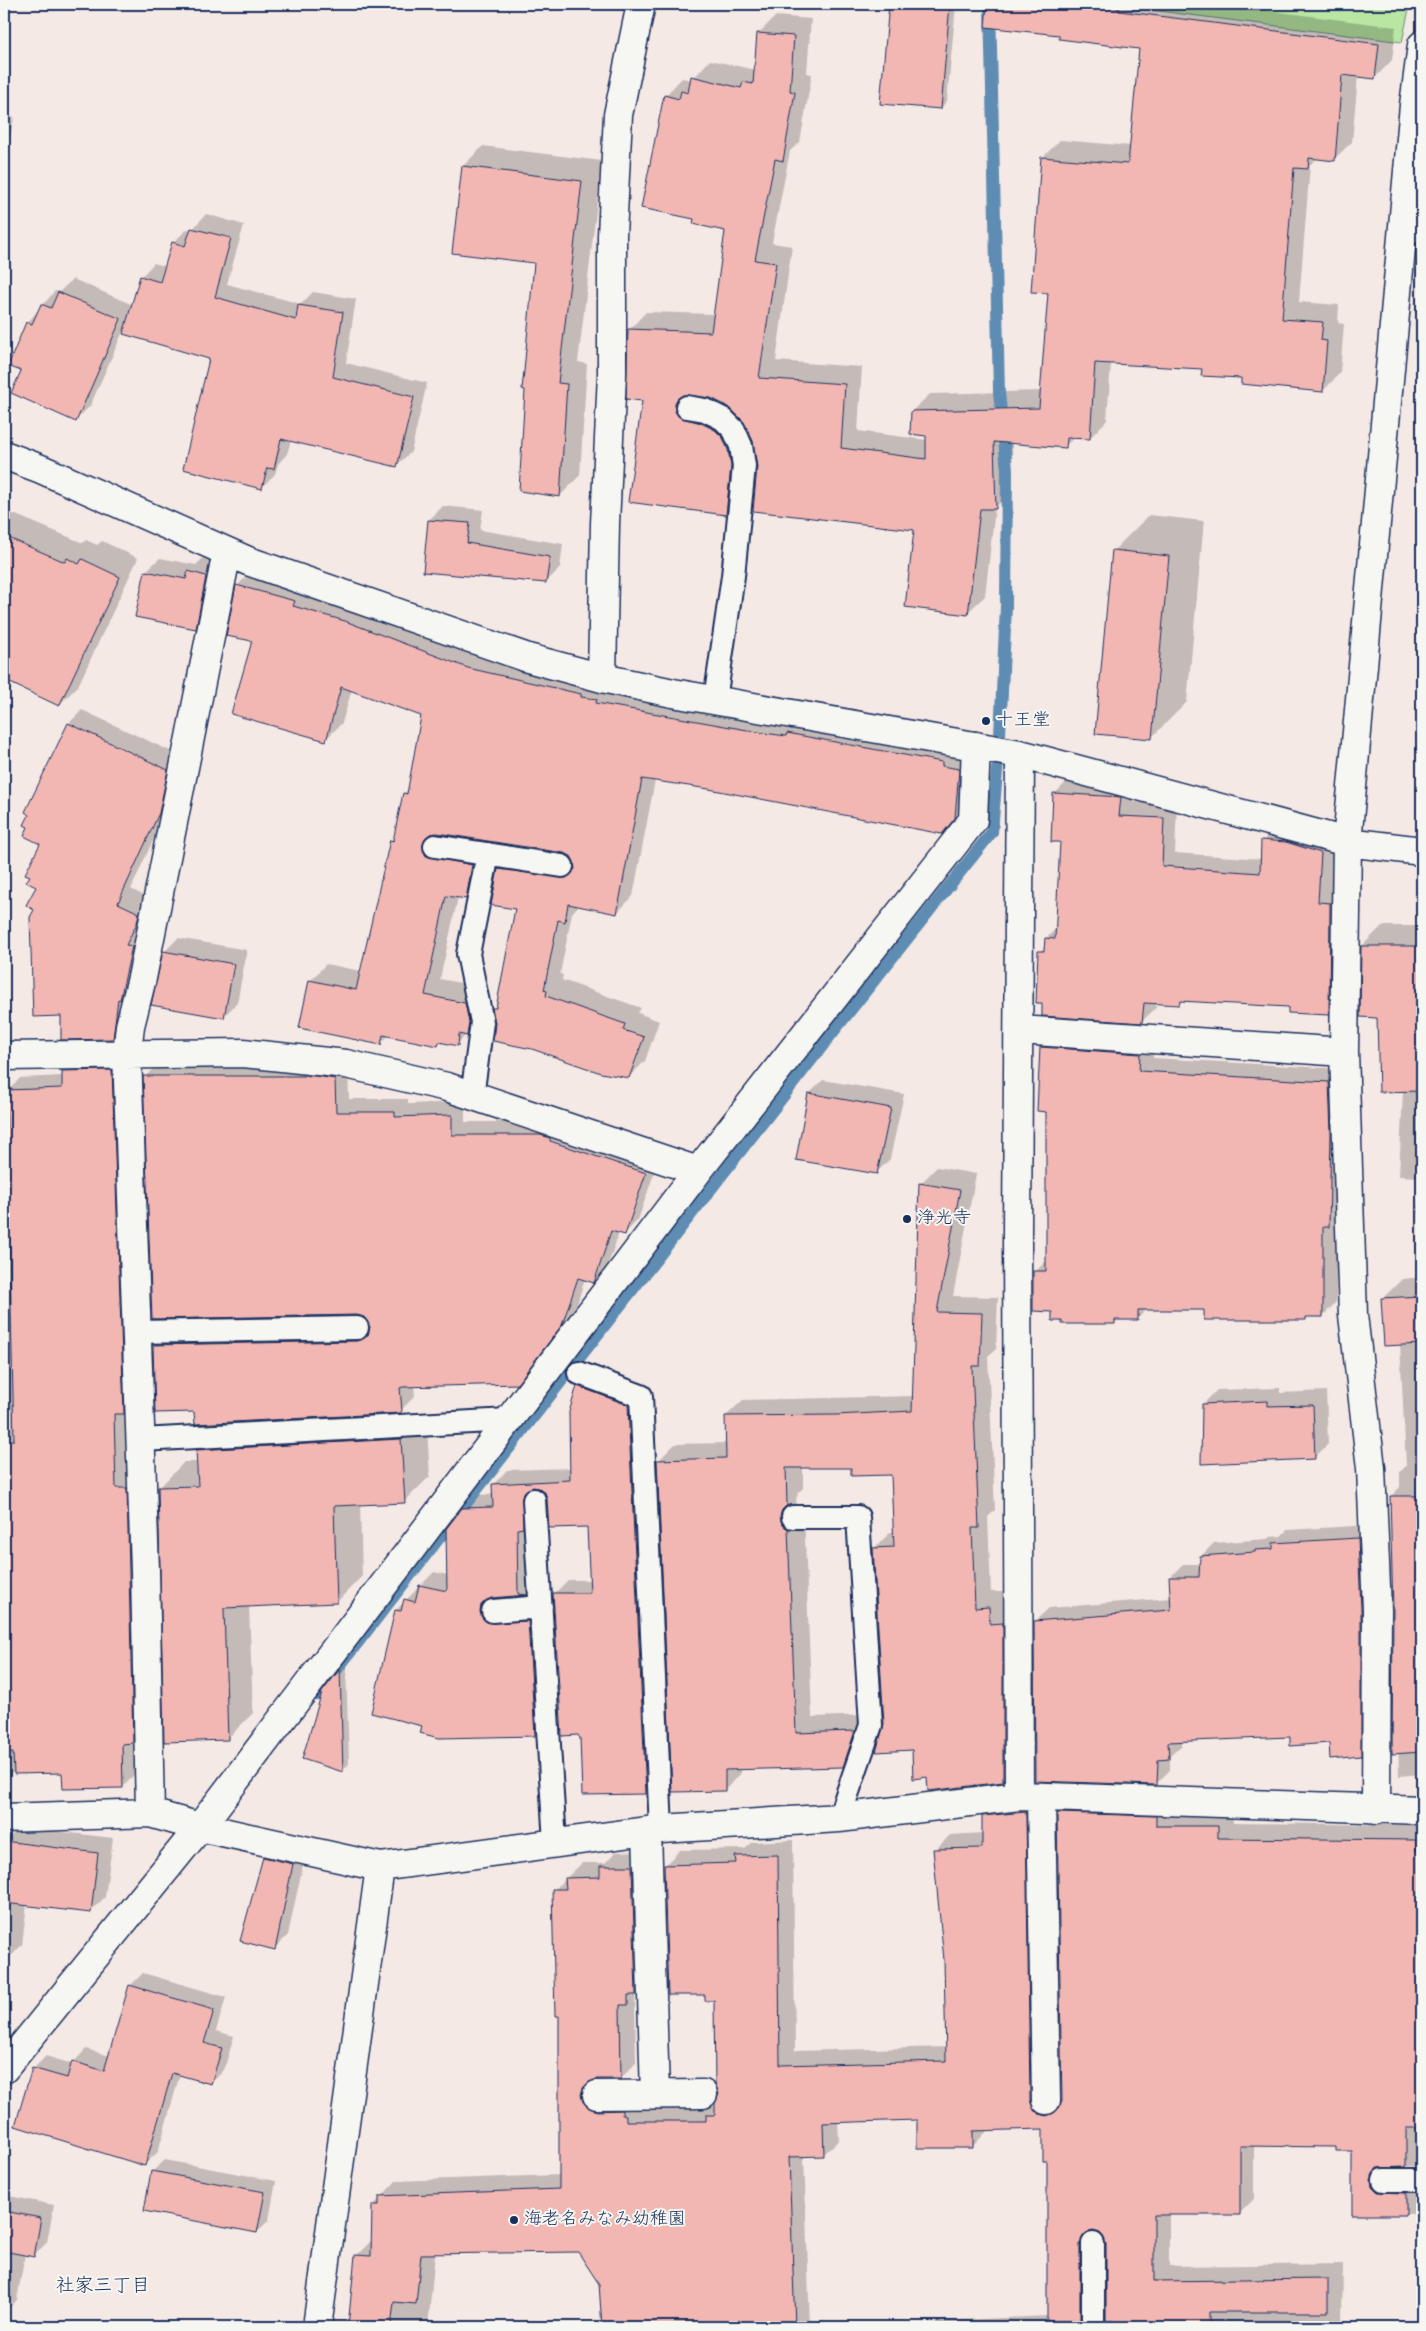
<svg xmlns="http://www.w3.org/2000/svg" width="1426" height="2331" viewBox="0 0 1426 2331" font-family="'Gochi Hand','Klee One',sans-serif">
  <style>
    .green { fill: #bae6a3; stroke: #6a8a80 }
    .shadow { fill: #0003; fill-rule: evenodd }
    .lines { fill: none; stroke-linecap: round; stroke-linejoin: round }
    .stream { stroke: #5e8cb3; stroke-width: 12 }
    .building { fill: #f3b7b3; stroke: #1b2f5e }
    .lane-casing { stroke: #1b2f5e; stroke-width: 26 }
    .street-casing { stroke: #1b2f5e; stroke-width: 31 }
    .lane { stroke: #f6f6f2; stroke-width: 22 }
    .street { stroke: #f6f6f2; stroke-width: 28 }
    .poi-dot { fill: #1b2f5e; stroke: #f6f6f2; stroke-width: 2 }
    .labels { text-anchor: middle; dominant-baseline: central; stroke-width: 4; stroke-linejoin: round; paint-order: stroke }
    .poi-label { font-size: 18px; fill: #1b2f5e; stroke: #f6f6f2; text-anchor: start }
    .neighbourhood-label { font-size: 19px; fill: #1b2f5e; stroke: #f6f6f2 }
  </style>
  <rect width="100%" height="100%" fill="#f5e9e5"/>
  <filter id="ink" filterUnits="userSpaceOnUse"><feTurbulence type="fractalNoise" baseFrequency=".02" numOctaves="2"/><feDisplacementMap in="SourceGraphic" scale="10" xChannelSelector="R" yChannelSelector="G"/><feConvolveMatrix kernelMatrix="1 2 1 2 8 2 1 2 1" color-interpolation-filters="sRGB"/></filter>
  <g filter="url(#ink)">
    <!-- green -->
    <path class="green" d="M1104 4H1410L1402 42Z"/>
    <!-- shadow -->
    <path class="shadow" d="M890 4H956L947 101 941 108 881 103Z
      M1048 4H1217L1396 27 1392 60 1375 78 1358 76 1352 142 1334 159 1317 158 1310 165 1299 302 1339 305 1338 323 1344 324 1340 373 1323 391 1242 377 1203 367 1111 363 1107 420 1090 438 1075 437 1065 446 1012 442 1013 490 995 508 985 596 967 613 916 529 758 464 755 443 747 424 733 409 711 397 692 395 696 400 719 406 733 413 740 420 745 432 743 496 726 513 643 400 629 330 646 312 714 314 727 230 696 218 665 96 682 78 692 80 710 60 756 70 758 34 776 16 811 19 807 73 812 74 800 142 790 151 772 243 792 246 776 361 862 367 858 431 927 440V435L912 411 930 394 1042 391 1049 292 1042 158 1060 140 1131 146 1141 48 1048 33Z
      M4 115 14 117 4 167Z
      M483 146 602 161 578 362 587 364 580 475 560 496 536 261 463 166Z
      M206 214 244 225 227 284 301 304 313 292 356 299 346 363 427 383 411 452 397 465 291 440 287 454 278 464 275 474 262 487 211 358 125 327 90 406 76 420 22 371 9 365 28 322 55 291 59 292 73 279 133 305 141 277 154 263 166 267 173 243 187 229 192 230Z
      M443 506 483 510 480 530 563 544 560 568 546 582 425 571 429 520Z
      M4 510 83 543 86 540 97 545 102 541 138 558 78 686 59 705 4 679Z
      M1149 515 1204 521 1187 702 1151 738 1114 550Z
      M160 558 196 565 203 558 219 563 209 614 195 628 146 571Z
      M254 569 485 652 975 753 971 800 942 833 709 788 655 780 633 896 617 913 579 905 572 913 560 974 563 975 562 980 641 1008 638 1013 659 1021 645 1061 629 1077 496 1023 494 1008 498 1004 517 908 499 870 516 854 576 862 571 855 564 852 437 832 443 840 488 849 481 882 465 898 458 897 440 979 481 987 483 1018 457 1044 441 1041 438 1044 389 1035 380 1044 310 981 326 964 361 971 391 840 396 836 404 794 409 788 422 715 352 689 342 723 325 740 253 640 228 635 238 585Z
      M82 710 181 756 172 798 131 889 152 900 126 1024 112 1038 62 1015 36 909 42 844 69 723Z
      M1068 780 1134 784 1133 802 1177 805 1175 853 1262 859 1263 841 1276 827 1334 840 1331 889 1344 890 1342 1000 1328 1014 1289 1005 1183 1000 1179 1004 1156 1003V1008L1142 1021 1039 952 1046 946V939L1056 928 1061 841 1055 794Z
      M1382 926H1422V1221H1418L1419 1177 1399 1176 1403 1090 1378 1017 1362 946Z
      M178 938 247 950 237 1003 223 1017 164 952Z
      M1055 1034 1154 1040 1153 1058 1343 1069 1336 1218V1302L1323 1316H1308L1305 1319 1205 1308H1148L1138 1318H1119L1114 1323 1054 1311 1035 1272 1048 1259 1047 1110 1041 1048Z
      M124 1058 128 1476H139L145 1729 134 1740 135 1774 123 1787 64 1771 4 1773V1099H8V1091L20 1078 63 1076V1071L76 1059Z
      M158 1063 348 1065 349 1099H408V1104L465 1102V1122H555L659 1159 638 1220 624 1234 619 1232 607 1268 593 1281 585 1279 575 1310 530 1368 516 1382 414 1385 415 1396 401 1410 196 1411 154 1345 168 1332 372 1328 365 1316 145 1077Z
      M823 1080 904 1094 890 1159 876 1173 809 1094Z
      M937 1167 976 1174 953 1296 998 1297 996 1349 988 1356 995 1510 988 1517 991 1592H1005L1019 1764 1003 1781 928 1776 913 1749 885 1724 874 1548 891 1532H895L893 1474 852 1467H803V1488L798 1493 796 1500 798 1507 804 1512 812 1717 870 1715 859 1749 842 1766 741 1769V1773L725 1790 658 1461 675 1444 727 1443 726 1416 743 1400 914 1396 921 1183Z
      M1422 1277V1774L1399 1776 1391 1496 1400 1487V1472L1406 1466 1400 1343 1382 1299 1402 1279Z
      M592 1373 642 1392 659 1779 646 1792 582 1738 554 1594 568 1580H590L588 1525 548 1498 546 1492 536 1486 539 1581 526 1594 493 1597 495 1604 542 1608 549 1721 535 1735 423 1725 396 1610 434 1572 448 1575 463 1509 477 1495 494 1494V1484L507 1470 571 1468 578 1387Z
      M1280 1388V1393L1326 1391 1328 1444 1314 1458 1203 1404 1217 1390Z
      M426 1414 430 1476 404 1502 360 1504 362 1576 337 1602 249 1605 253 1713 227 1739 159 1488 184 1462H198V1451L223 1425Z
      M1371 1525 1374 1742 1360 1755 1330 1741 1291 1735 1182 1740V1745L1170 1756V1770L1156 1784 1035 1621 1049 1608 1171 1598 1170 1577 1183 1564H1201V1556L1214 1543 1267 1539 1270 1537 1281 1536 1287 1530Z
      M346 1664 349 1764 343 1770 323 1693Z
      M1040 1797 1054 2099 1063 2101 1058 1813 1073 1798 1233 1811V1823L1412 1825 1415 1821H1422V2166H1386L1388 2172 1422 2178V2214H1353V2150L1337 2146 1254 2145V2199L1239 2214H1169V2266L1343 2264 1342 2327H931L937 2321 1048 2316V2159L1044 2128 988 2130 973 2146 918 2119 838 2121 839 2140 823 2155 804 2156 810 2327H603L601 2284 579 2251 435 2253 428 2327H345V2322L350 2318 356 2256 372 2240 373 2206 396 2181 560 2175V2015L554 1890 582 1863H605L616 1852 647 1851 643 1989 635 1997 636 2063 621 2078 596 2080 598 2087 641 2106H717L720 2094 715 1999 706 1994 665 1865 680 1850 745 1849 752 1842 793 1840 795 2051 947 2047 946 1960 935 1850 950 1835 983 1833V1817L998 1801ZM1095 2230 1100 2231 1107 2244V2325L1101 2323 1095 2311Z
      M20 1827 113 1838 105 1897 90 1912 27 1904 22 1945 7 1960H4V1837L9 1838Z
      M278 1844 306 1850 288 1935 275 1948 264 1858Z
      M143 1973 226 1997 216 2031 234 2036 224 2070 211 2083 180 2074 158 2152 145 2164 33 2069 46 2056 72 2064 86 2049 110 2056 130 1986Z
      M165 2160 276 2181 269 2220 257 2232 152 2172Z
      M4 2195 54 2205 47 2242 34 2256 25 2254 17 2300 4 2313Z"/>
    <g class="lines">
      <!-- stream -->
      <path class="stream" d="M317 1695 834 1031 992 832 1000 735 1006 606 1007 470 999 392 990 4"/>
    </g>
    <!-- building -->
    <path class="building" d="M889 4H950L941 109 880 104Z
      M987 4H1086L1119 8V11L1379 44 1375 79 1342 75 1335 161 1309 158 1308 169 1294 168 1282 319 1323 322 1321 340 1327 341 1323 392 1241 384V378L1201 376 1202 369 1095 363 1090 439 1067 438 1066 448 994 442 996 509H980L968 615 905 607 914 530 753 511 757 467 753 441 743 421 729 407 711 398 683 395 677 399 675 411 679 417 701 423 715 430 723 438 728 450 731 466 726 515 628 502 642 401 626 399 628 329 711 332 725 231 693 224 694 219 641 208 664 95 679 99 681 91 688 93 691 76 741 88 743 82 753 84 757 33 794 36 790 91 795 92 783 161 775 159 755 260 776 263 759 378 845 384 841 448 926 459V436L910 434 911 411 1039 408 1048 293 1031 292 1041 157 1128 164 1139 49 1059 39V35L985 27Z
      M462 166 582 181 558 383 567 384 560 497 519 491 525 390 522 389 524 371 534 263 452 253Z
      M191 228 231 238 215 297 296 320 298 305 343 312 333 377 414 397 397 467 281 439 274 469 267 468 262 489 183 469 209 359 123 334 140 276 160 282 172 242 185 246Z
      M58 292 121 319 76 422 11 393 21 371 8 366 26 322 32 324 41 304 51 308Z
      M428 520 470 523 467 543 550 557 546 583 423 572Z
      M4 536 65 562 67 558 79 564 82 559 120 577 59 706 4 680Z
      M1112 550 1169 556 1152 739 1095 734Z
      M145 571 186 579 188 571 206 576 196 629 135 617Z
      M236 585 295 601 293 606 345 621 468 668 581 694V697L597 699 596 703 764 733 786 736 787 733 942 762V766L959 769 955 818 942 834 709 789 642 779 617 914 568 904 565 922 558 920 544 990 547 991 546 996 625 1024 623 1030 644 1037 629 1078 601 1073 532 1049 493 1041 495 1023 492 1008H496L515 909 491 905 498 869 566 878 575 869 574 862 571 856 564 853 437 833 430 834 425 838 423 850 426 856 472 865 466 899 446 896 425 995 465 1003 469 1022 467 1036 459 1034 458 1046 439 1042 438 1046 383 1035 381 1045 299 1028 309 980 356 990 390 840 393 841 403 793 407 794 421 716 341 687 326 741 231 714 252 641 226 636Z
      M68 723 168 770 159 813 118 903 139 913 137 923 126 945 132 946 120 1000 118 999 113 1039 61 1040V1016L33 1017 30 917 34 910 26 905 36 887 26 882 30 876 25 874 40 844 24 836 28 827 24 825 29 815 25 812Z
      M1053 793 1121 797 1119 816 1164 818 1162 866 1260 873 1261 840 1286 842 1321 853 1318 902 1330 903 1329 1015 1288 1013V1007L1180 1001 1179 1005 1144 1003 1142 1023 1042 1016V1003H1036L1038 951H1044L1045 938 1055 939 1060 842H1051Z
      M1361 946H1422V1091L1379 1092 1377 1018 1360 1017Z
      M163 951 234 964 224 1018 151 1005Z
      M1040 1047 1140 1054 1139 1071 1329 1082 1331 1134 1329 1227H1323V1317H1306V1320H1204V1310H1138V1320H1115V1324H1062V1321H1052V1312L1033 1311V1271H1046V1112L1037 1111Z
      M112 1070 124 1414H114L116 1488H127L133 1743 122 1744 123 1788 63 1789 62 1773 14 1774 13 1753H4V1440H14L6 1090 62 1088V1071Z
      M143 1076H316L335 1079 336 1112H395V1117L452 1115V1135H540L550 1138V1141L646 1173 625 1235 611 1231 594 1283 578 1278 562 1325 517 1384 403 1387 400 1388 402 1411 400 1413 195 1424 194 1412 155 1413 153 1345 357 1341 368 1335 370 1327 364 1317 357 1315 152 1319Z
      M808 1093 891 1108 877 1174 796 1160Z
      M919 1183 960 1190 937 1312 982 1313 980 1366H972L979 1528H972L975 1608 989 1607 990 1624 1003 1623V1782L928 1791 927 1777 913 1779 912 1750 876 1752 884 1724 873 1548 894 1547 891 1475 851 1476V1468H786L787 1505 782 1510 780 1517 782 1524 788 1529 796 1733 855 1731 843 1767 725 1770V1791L672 1792 657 1460 726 1458 725 1416 836 1415 912 1411Z
      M1422 1296V1344L1384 1346 1381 1298Z
      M577 1386 628 1405 646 1794 582 1795 580 1738 578 1735 562 1736 553 1593H590L587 1527 549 1528 547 1499 545 1492 539 1488 533 1487 523 1494V1528L517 1529 518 1594 527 1595 491 1598 481 1605 480 1612 482 1618 488 1623 528 1621 535 1736 439 1738 420 1733 422 1726 371 1713 395 1610 401 1611 404 1599 415 1602 419 1585 447 1591 446 1529 462 1508 493 1507 492 1484 570 1480 569 1412Z
      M1267 1401V1406L1313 1405 1315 1459 1201 1464 1202 1404Z
      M401 1439 405 1503 334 1506 337 1603 224 1608 228 1740 164 1742 158 1487 198 1486 196 1450Z
      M1390 1496H1422V1752L1392 1754 1393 1610Z
      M1358 1538 1361 1610V1756L1330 1759 1329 1743 1290 1746V1737L1168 1742 1169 1759 1158 1760 1157 1785 1035 1781 1034 1621 1171 1610 1169 1577H1199L1200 1556 1255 1552V1550L1273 1549V1543Z
      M340 1669 343 1772 302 1759 322 1692Z
      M1026 1812 1030 2100 1033 2108 1039 2114 1046 2116 1054 2113 1060 2107 1062 2100 1057 1813 1156 1816V1826H1218V1838L1416 1840V1851H1422V2128H1406V2167L1378 2168 1371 2180 1372 2186 1378 2192 1406 2193V2215H1352V2151H1336V2147L1240 2146V2215H1154V2281L1328 2279V2312H1209V2327H1115L1114 2321H1106V2244L1100 2233 1093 2231 1086 2233 1080 2244V2321H1047V2161H1043V2129L973 2131V2148H917V2120L823 2123 824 2156 789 2157 795 2327H602L599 2284 578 2252 421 2254 416 2304 394 2302 391 2327H348L355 2255 371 2256 372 2205H379V2196L559 2189V2016H555L552 1889H566L565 1878 600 1877V1866H632L636 1995H628V2005H620L621 2079H597L589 2082 583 2088 581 2095 583 2102 589 2108 597 2111 622 2110V2115H626V2121H706V2115H715V2103L719 2094 715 2084 714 2001H705V1995H668L664 1865 736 1863 735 1856 778 1855 780 2065 946 2061 944 1960 933 1849 982 1848V1816Z
      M4 1841 98 1853 91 1913 4 1903Z
      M263 1857 293 1864 275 1950 240 1941Z
      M129 1985 214 2010 204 2043 222 2048 211 2084 172 2073 145 2166 15 2126 32 2068 67 2078 72 2061 104 2071Z
      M151 2171 265 2192 257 2233 144 2211Z
      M4 2211 41 2218 34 2257 4 2251Z"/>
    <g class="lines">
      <defs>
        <path id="lane" d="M1403 229 1422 231
          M687 407 705 410 723 419 734 430 741 446 744 466 733 576 715 700
          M435 846 562 866
          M472 1097 482 1022 468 954 488 854
          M137 1332 357 1328
          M579 1373 641 1396 661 1829
          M141 1440 509 1420
          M534 1500 555 1843
          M793 1517H858L871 1725 839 1818
          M493 1611 541 1607
          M1384 2180H1422
          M1093 2327V2244"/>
        <path id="street" d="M4 455 41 469 248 561 528 658 602 678 673 693 1020 754 1347 842 1422 851
          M602 678 605 524 612 374V235L618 115 641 4
          M1020 1030 1344 1052
          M4 1056 243 1053 346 1064 447 1087 698 1171
          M1019 1796 1017 1234 1020 754
          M1041 1797 1046 2100
          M1376 1810 1377 1610 1371 1468 1353 1315 1344 1052 1347 842 1414 105 1422 45
          M150 1813 145 1570 127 1053 130 1026 142 978 227 552
          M4 1818 150 1813 200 1827 380 1867 661 1829 839 1818 1019 1796 1422 1810
          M647 1831 655 2094
          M4 2069 200 1827 698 1171 973 820 976 746
          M597 2095 703 2094
          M317 2327 380 1867"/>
      </defs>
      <!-- lane casing -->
      <use href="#lane" class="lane-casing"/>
      <!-- street casing -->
      <use href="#street" class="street-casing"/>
      <!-- lane -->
      <use href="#lane" class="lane"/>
      <!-- street -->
      <use href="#street" class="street"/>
    </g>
  </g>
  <!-- markers -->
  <g class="poi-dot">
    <circle cx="986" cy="721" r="5"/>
    <circle cx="907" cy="1219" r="5"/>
    <circle cx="514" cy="2220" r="5"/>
  </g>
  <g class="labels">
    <!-- poi labels -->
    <g class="poi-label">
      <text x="996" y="721">十王堂</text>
      <text x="917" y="1219">浄光寺</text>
      <text x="524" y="2220">海老名みなみ幼稚園</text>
    </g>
    <!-- neighbourhood labels -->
    <g class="neighbourhood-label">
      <text x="103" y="2287">社家三丁目</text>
    </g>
  </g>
  <!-- margin -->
  <rect width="1426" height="2331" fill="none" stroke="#f6f6f2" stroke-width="20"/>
  <rect x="10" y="10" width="1406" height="2311" fill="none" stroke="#1b2f5e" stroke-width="2" filter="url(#ink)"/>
</svg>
